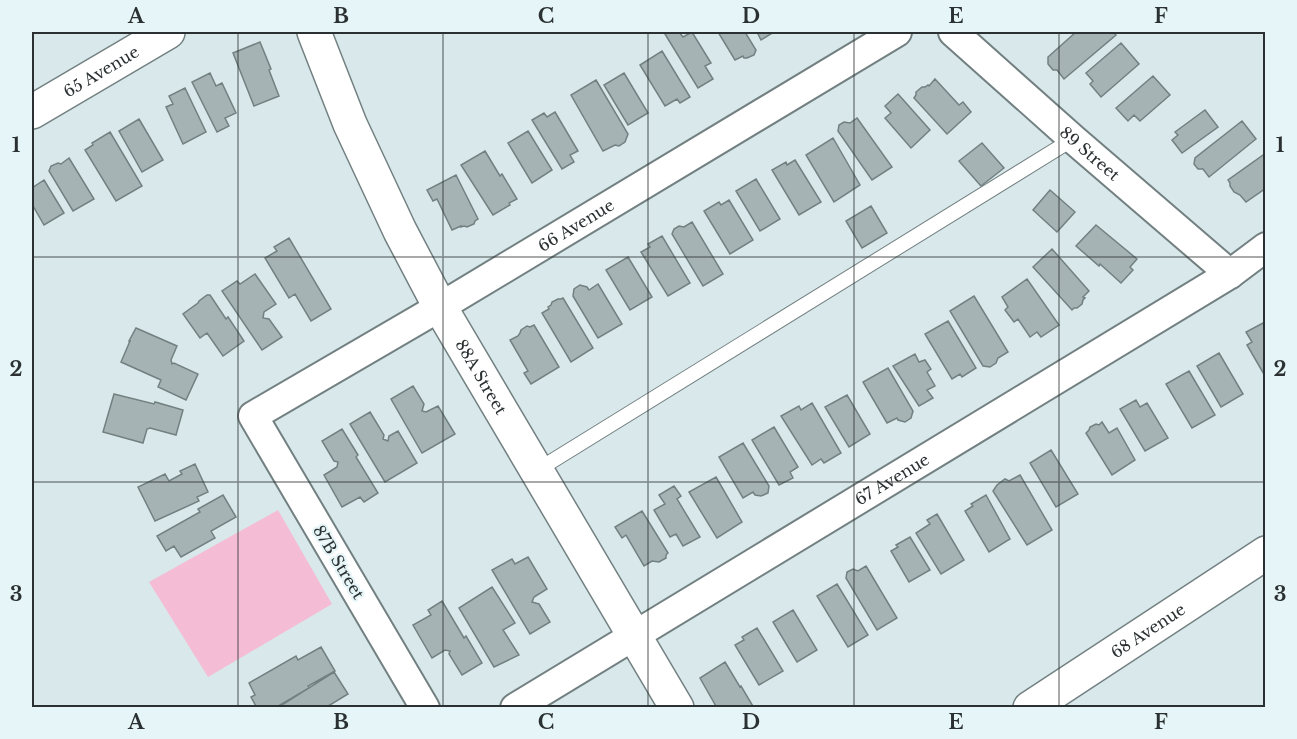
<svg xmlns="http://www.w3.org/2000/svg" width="1297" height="739" viewBox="0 0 1297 739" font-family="'Libre Baskerville',serif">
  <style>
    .green { fill: #f4bdd5 }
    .building { fill: #a5b3b5; stroke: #728081; stroke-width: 1.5 }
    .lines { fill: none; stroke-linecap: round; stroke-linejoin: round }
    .service-casing { stroke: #738082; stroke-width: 16 }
    .minor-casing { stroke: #738082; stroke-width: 32 }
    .tertiary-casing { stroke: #738082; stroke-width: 36 }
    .secondary-casing { stroke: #738082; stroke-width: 36 }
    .service { stroke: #fff; stroke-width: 14 }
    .minor { stroke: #fff; stroke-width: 28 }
    .tertiary { stroke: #fff; stroke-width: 33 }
    .secondary { stroke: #fff; stroke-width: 33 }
    .grid { fill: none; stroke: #2b3132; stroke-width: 1.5; stroke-opacity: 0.55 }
    .labels { text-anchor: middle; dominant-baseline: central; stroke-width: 4.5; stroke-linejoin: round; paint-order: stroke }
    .street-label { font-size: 16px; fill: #2b3132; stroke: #e6f5f7 }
    .neatline { fill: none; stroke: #2b3132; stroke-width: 2 }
    .grid-label { font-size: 20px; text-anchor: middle; font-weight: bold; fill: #2b3132 }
  </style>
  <rect width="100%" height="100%" fill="#d9e8ea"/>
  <!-- green -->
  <path class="green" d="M278 510 332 604 208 677 149 582Z"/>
  <!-- building -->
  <path class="building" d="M670 32H679L683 37 692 32 711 63 705 66 713 79 698 88 665 34Z
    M718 32H745L756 50 754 55 747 58H744L743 56 735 60Z
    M757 32H774L761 40Z
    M1076 32H1112L1116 35 1064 79 1057 70H1053L1048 64V57Z
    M260 42 271 69 269 70 279 96 254 106 233 53Z
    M1121 43 1139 64 1101 97 1090 84 1093 81 1086 73Z
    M662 51 690 97 680 103 677 99 665 106 640 65Z
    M210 73 216 86 222 83 236 113 225 118 229 126 217 132 192 82Z
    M624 73 648 113 628 125 604 85Z
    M1153 76 1170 95 1140 121 1134 115 1128 121 1116 108Z
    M935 79 959 105 963 102 971 112 947 134 914 98 916 95V92L922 87H925L928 85 929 86Z
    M596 80 628 134 625 142 619 146 615 145 603 151 571 95Z
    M185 88 206 132 183 144 166 107 173 104 169 96Z
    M898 94 930 130 911 148 885 118 891 113 885 106Z
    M1205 110 1218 127 1182 153 1172 140 1178 135 1175 132Z
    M555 112 578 151 570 155 574 162 562 169 532 120 544 113 547 117Z
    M857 118 892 167 872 180 838 131 839 125 844 122 850 123Z
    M139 119 163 160 142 172 119 131Z
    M1242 121 1256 139 1209 177 1203 169H1198L1194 164 1195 158Z
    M528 131 552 170 532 183 508 143Z
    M110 132 142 186 116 201 85 150 93 145 92 143Z
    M833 138 860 185 834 202 806 155Z
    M982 143 1004 168 981 186 959 161Z
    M485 151 500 176 502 174 517 199 509 203 510 205 493 215 461 165Z
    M1266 153V188L1246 202 1240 195 1234 192 1230 186V183L1228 180Z
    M69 158 94 199 73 211 49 171 51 166 58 163 61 164Z
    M795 160 821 202 799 215 772 170 786 162 787 165Z
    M456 175 478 219 475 221 474 224 467 227 464 226 461 227V226L452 230 437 199 433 201 427 190Z
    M756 179 780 219 760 231 736 191Z
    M44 180 64 213 44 225 32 204V191L33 190 32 188Z
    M1050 190 1075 212 1057 232 1033 210Z
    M729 200 753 240 730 254 704 211 719 202 721 205Z
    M871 206 887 233 862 248 846 221Z
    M692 222 723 274 703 286 672 234 674 229 679 226 684 227Z
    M1096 225 1137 259 1130 267 1133 270 1121 283 1100 264 1099 266 1076 246Z
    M662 236 690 283 668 296 641 252 650 247 648 244Z
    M289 238 331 309 311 321 295 294 289 298 265 258 277 251 274 247Z
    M1052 249 1089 291 1083 297 1085 298 1083 300 1082 304 1077 308H1074L1072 310 1033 267Z
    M628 257 652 297 630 310 606 270Z
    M255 274 276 304 264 312 263 318 269 319 282 337 262 350 222 291 237 281 240 284Z
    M1027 279 1059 325 1041 337 1037 332 1030 337 1018 319 1014 322 1005 310 1008 307 1002 297Z
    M598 284 622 324 598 338 573 296 574 289 580 285 587 287 589 290Z
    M207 295H210L226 319 228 317 244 341 223 356 207 333 200 338 183 314 198 303 199 301Z
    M974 296 1008 352 998 358 996 363 990 367 983 366 950 311Z
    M563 298 593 348 571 362 542 313 549 309 548 307 551 305 552 302 558 299H561Z
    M948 321 976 368 962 377 960 374 952 379 925 334Z
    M1263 323 1266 328 1265 376 1247 345 1252 342 1246 332Z
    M534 325 559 367 531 384 524 373 528 371 510 340 518 336 520 333 521 330 527 326 530 327Z
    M136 328 177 346 171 360 172 364 174 363 198 374 186 400 158 387 161 380 121 362 130 341H129Z
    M1219 353 1243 394 1221 407 1197 366Z
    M915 354 919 362 925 360 931 369 927 372 935 386 927 390 933 398 919 406 893 366Z
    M888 368 913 411 911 418 905 422 898 420 897 418 887 423 863 382Z
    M1189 371 1215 415 1192 428 1166 384Z
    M413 386 424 404 422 411 426 412 438 406 455 434 422 453 391 399Z
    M114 394 154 404 155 402 183 410 176 435 150 428 147 429 143 443 103 432Z
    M847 395 870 434 849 447 825 407Z
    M1136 400 1140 407 1147 403 1168 438 1145 451 1120 409Z
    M812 403 841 453 824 463 821 459 812 465 781 416 799 406 801 410Z
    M370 412 384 435 383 439 388 441 389 436 398 431 417 463 385 482 350 424Z
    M1102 422 1109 433 1117 428 1135 460 1112 475 1086 433 1089 430 1090 427 1096 424 1099 425Z
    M774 427 798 467 790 472 793 478 779 485 752 440Z
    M342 429 358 455 356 457 378 493 364 502 360 497 342 507 324 475 337 467 338 462 334 461 322 441Z
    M743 443 769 486 768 493 761 496 755 495 753 492 743 498 719 457Z
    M1051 450 1078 494 1056 507 1030 463Z
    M195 464 208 492 197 497 199 501 155 521 138 487 165 474 169 481 182 474 180 471Z
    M1020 475 1052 530 1027 545 993 491 997 485 1005 479 1009 481Z
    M716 477 742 522 717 538 689 492Z
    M674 486 681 496 677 499 700 537 683 546 676 534 670 537 654 510 665 504 659 495Z
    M223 495 236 517 211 531 215 538 181 557 174 546 166 551 157 536 200 512 198 509Z
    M986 495 1010 539 989 552 965 511 973 506 971 504Z
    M642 511 668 553 666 555V558L659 562 652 561 644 566 626 535 622 538 615 527Z
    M937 514 964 560 941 574 916 533 930 524 927 520Z
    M910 537 930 570 909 582 891 551 898 547 896 545Z
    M528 557 547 589 534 597 532 602 539 604 550 622 530 634 492 570 512 559 515 564Z
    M866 566 897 618 877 630 846 578 847 572 853 569 858 571Z
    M837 584 868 635 848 647 817 596Z
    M492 587 515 623 503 630 519 655 494 667 459 608Z
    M442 601 464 638 466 636 482 663 462 675 449 654 450 651 445 650 432 658 413 625 431 615 428 610Z
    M793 610 817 650 797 662 773 622Z
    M757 628 783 671 759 685 735 645 744 640 742 637Z
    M321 647 335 671 308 686 309 688 275 708H257L251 697 255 695 249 683 296 656 298 660Z
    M725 662 740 687 741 686 754 708H717L700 678Z
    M334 672 348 694 325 708H277Z"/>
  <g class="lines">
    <defs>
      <path id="service" d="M536 471 1073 139"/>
      <g id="minor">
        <path id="s1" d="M953 32 1073 139 1230 274"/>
        <path id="s2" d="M425 708 253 416 440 307 897 32"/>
        <path id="s3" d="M515 708 1230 274 1266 247"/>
      </g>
      <g id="tertiary">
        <path id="s4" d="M314 32 350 124 400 231 440 307 677 708"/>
        <path id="s5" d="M32 112 168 32"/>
      </g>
      <g id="secondary">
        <path id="s6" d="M1030 708 1266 553"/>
      </g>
    </defs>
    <!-- service casing -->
    <use href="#service" class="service-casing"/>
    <!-- minor casing -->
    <use href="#minor" class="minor-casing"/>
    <!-- tertiary casing -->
    <use href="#tertiary" class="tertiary-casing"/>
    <!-- secondary casing -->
    <use href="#secondary" class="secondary-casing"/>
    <!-- service -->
    <use href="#service" class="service"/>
    <!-- minor -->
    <use href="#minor" class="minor"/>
    <!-- tertiary -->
    <use href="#tertiary" class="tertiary"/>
    <!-- secondary -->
    <use href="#secondary" class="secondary"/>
  </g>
  <!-- grid -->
  <path class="grid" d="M238 32V708M443 32V708M648 32V708M854 32V708M1059 32V708M32 257H1266M32 482H1266"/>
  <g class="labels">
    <!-- street labels -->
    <g class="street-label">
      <text stroke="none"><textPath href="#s5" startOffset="80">65 Avenue</textPath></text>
      <text stroke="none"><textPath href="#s1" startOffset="183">89 Street</textPath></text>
      <text stroke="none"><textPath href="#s2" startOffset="714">66 Avenue</textPath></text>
      <text stroke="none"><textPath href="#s4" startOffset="384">88A Street</textPath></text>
      <text stroke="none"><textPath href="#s3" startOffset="441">67 Avenue</textPath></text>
      <text transform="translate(339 562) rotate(59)">87B Street</text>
      <text stroke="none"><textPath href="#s6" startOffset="141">68 Avenue</textPath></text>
    </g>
  </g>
  <!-- border -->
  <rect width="1297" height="739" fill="none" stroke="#e6f5f7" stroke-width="66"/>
  <rect x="33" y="33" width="1231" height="673" class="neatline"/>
  <g class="grid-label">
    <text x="136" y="23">A</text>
    <text x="341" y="23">B</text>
    <text x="546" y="23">C</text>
    <text x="751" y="23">D</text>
    <text x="956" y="23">E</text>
    <text x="1161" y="23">F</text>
    <text x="16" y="152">1</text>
    <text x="1280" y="152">1</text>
    <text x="16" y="376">2</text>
    <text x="1280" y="376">2</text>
    <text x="16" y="601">3</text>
    <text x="1280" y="601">3</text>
    <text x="136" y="729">A</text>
    <text x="341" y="729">B</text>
    <text x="546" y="729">C</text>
    <text x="751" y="729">D</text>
    <text x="956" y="729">E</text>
    <text x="1161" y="729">F</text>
  </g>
</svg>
